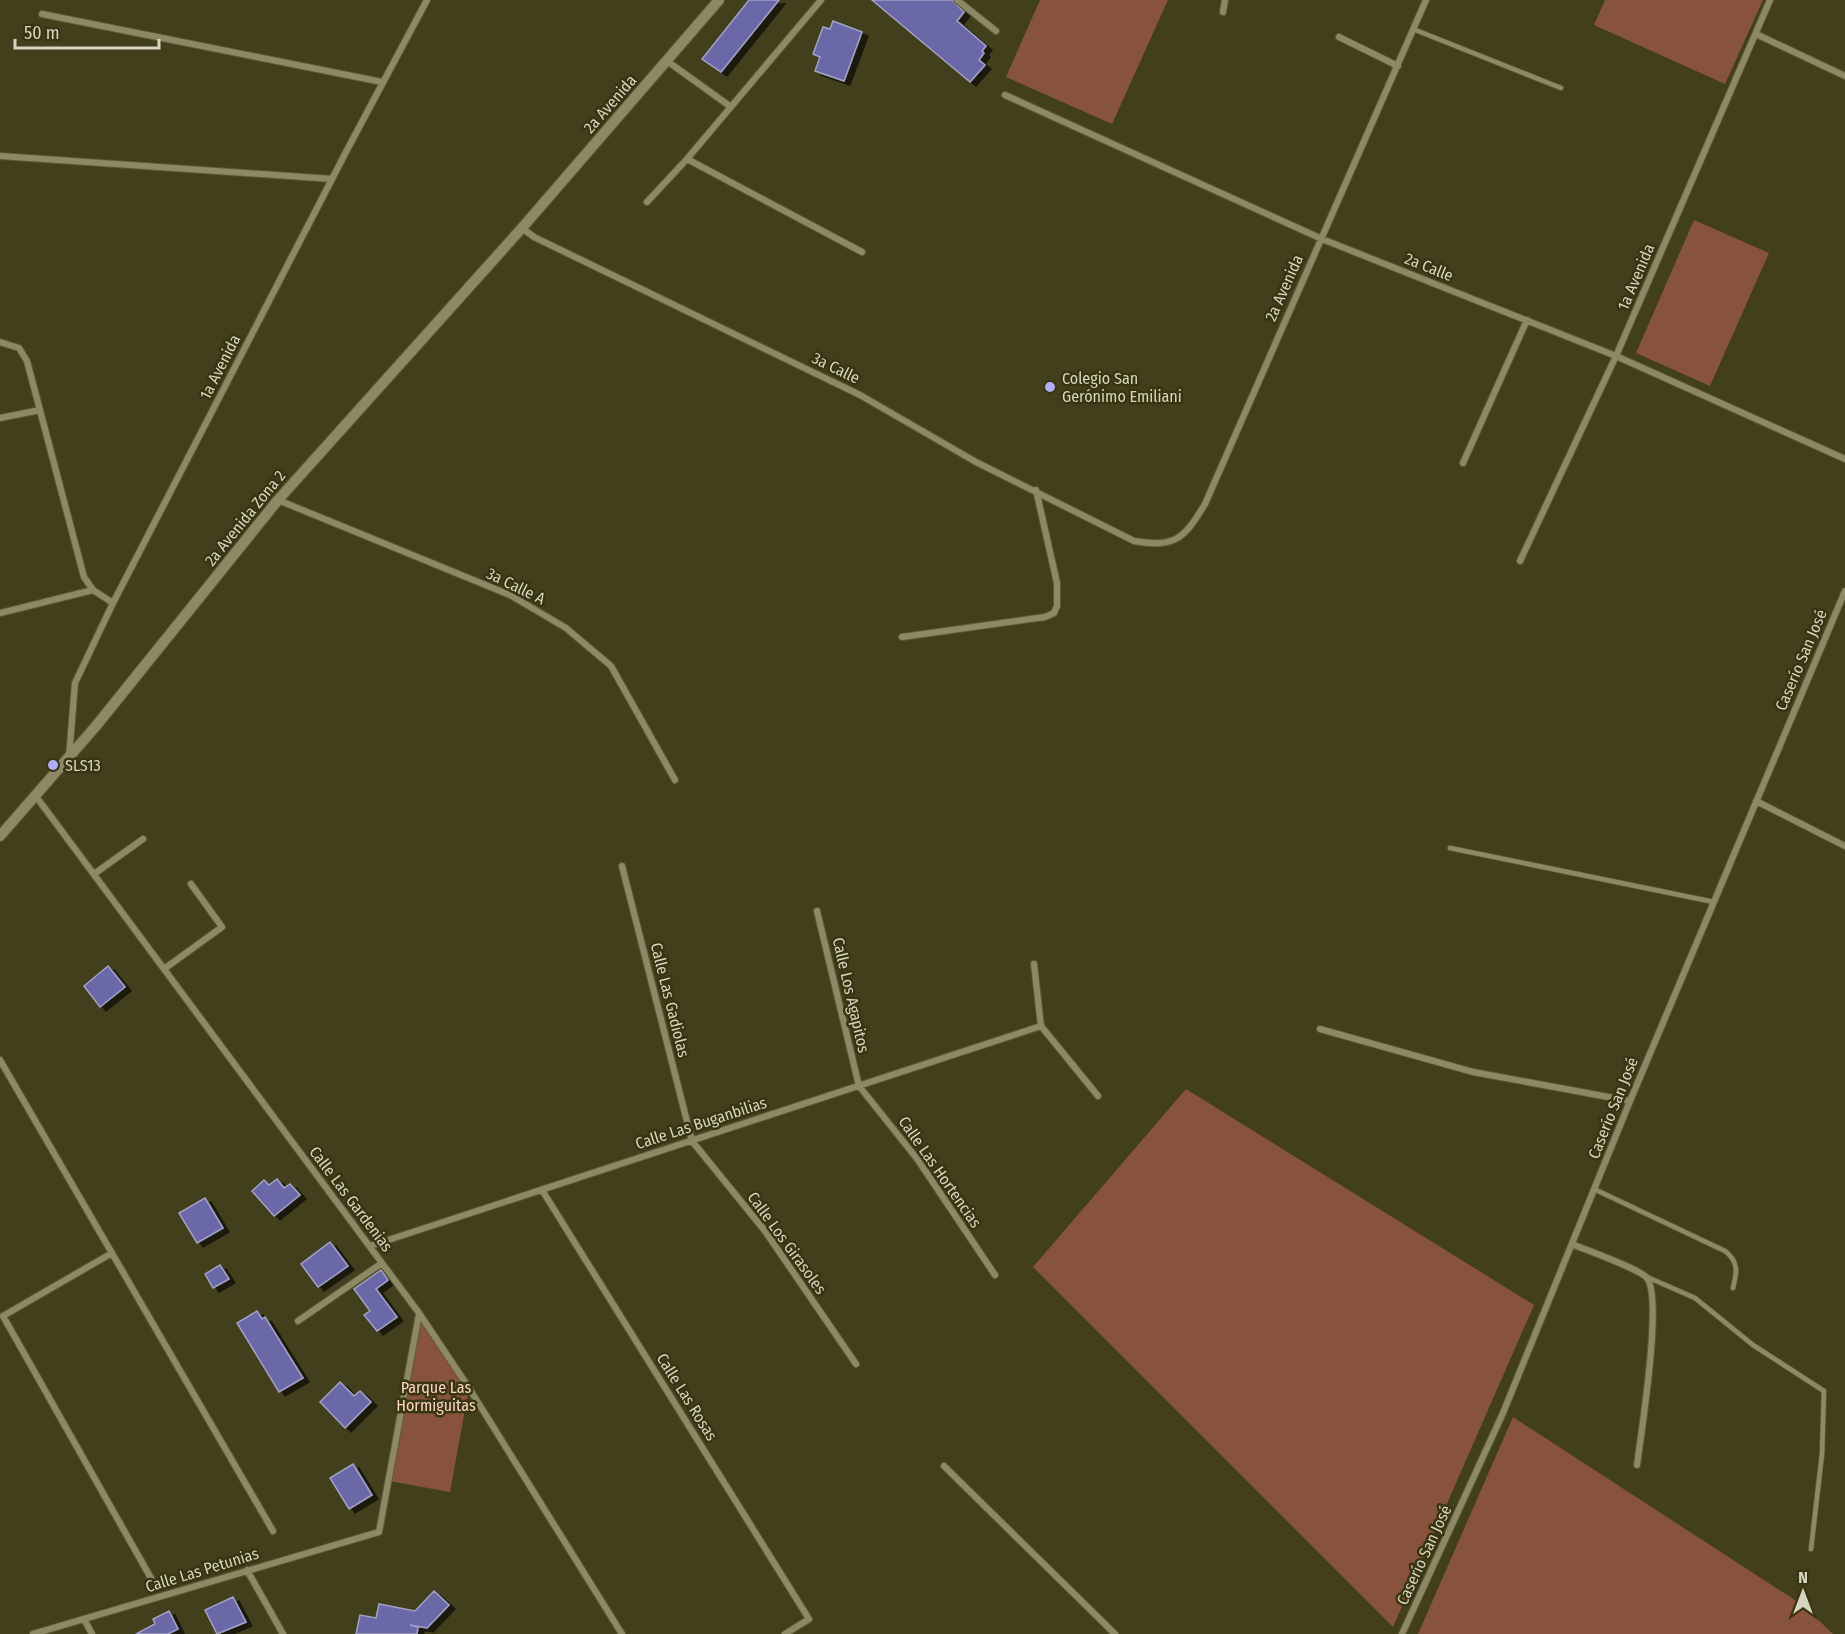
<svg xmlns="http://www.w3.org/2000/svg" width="1845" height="1634" viewBox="0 0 1845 1634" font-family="'Fira Sans Condensed',sans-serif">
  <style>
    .green { fill: #87533c }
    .building { fill: #6b68a7; stroke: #a1a1c6; stroke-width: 1.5; filter: url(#shadow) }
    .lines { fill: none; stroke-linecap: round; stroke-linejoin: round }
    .service-casing { stroke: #5d5a3b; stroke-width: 6 }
    .minor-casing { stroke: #5d5a3b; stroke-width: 8 }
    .tertiary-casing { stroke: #5d5a3b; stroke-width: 12 }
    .service { stroke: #8c8964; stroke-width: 4.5 }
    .minor { stroke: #8c8964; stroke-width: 6 }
    .tertiary { stroke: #8c8964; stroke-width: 10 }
    .poi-dot { fill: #afaefa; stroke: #383511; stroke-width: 2 }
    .labels { text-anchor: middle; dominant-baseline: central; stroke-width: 5; stroke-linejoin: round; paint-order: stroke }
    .street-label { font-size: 16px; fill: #d5d4c0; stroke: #383511 }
    .poi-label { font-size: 16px; fill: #d5d4c0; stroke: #383511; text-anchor: start }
    .park-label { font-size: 16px; fill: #fad2c1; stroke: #383511 }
  </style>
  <defs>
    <filter id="shadow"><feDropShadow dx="6" dy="4" stdDeviation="0" flood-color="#0009"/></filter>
  </defs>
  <rect width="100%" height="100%" fill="#423f1c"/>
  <!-- green -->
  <path class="green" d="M1040 0H1168L1112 124 1006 77Z
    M1605 0H1763L1725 84 1594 25Z
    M1694 220 1769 253 1710 386 1636 353Z
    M1186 1089 1534 1305 1393 1627 1033 1267Z
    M419 1313 469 1388 450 1492 389 1481Z
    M1513 1417 1804 1606 1833 1634H1418Z"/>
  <!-- building -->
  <path class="building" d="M749 0H779L721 72 702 59Z
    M872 0H952L964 12 957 21 986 46 982 51 984 53 979 60 985 65 970 82Z
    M833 21 862 32 844 81 815 71 820 57 813 54 823 27 830 29Z
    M108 966 125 987 100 1007 84 986Z
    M277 1179 284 1188 290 1184 300 1195 274 1216 252 1191 264 1180 269 1185Z
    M205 1198 223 1228 197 1243 179 1213Z
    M330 1242 348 1266 318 1287 301 1264Z
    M220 1265 229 1279 213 1288 205 1274Z
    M381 1270 388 1280 376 1289 397 1317 377 1331 364 1315 370 1311 354 1289Z
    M257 1311 262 1319 265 1317 303 1378 279 1392 237 1323Z
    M340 1382 354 1396 360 1391 371 1402 345 1428 320 1402Z
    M353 1464 372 1495 349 1509 330 1478Z
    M434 1591 449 1605 427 1628 410 1625 418 1627 417 1634H356L360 1615 376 1618 379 1604 415 1611Z
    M233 1597 246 1622 217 1634 205 1610Z
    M169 1611 178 1629 168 1634H136L155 1624 153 1619Z"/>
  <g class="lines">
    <defs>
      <path id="service" d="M1413 29 1561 88
        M1450 848 1714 902
        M1594 1189 1725 1251C1739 1262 1737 1272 1733 1288
        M1647 1277 1695 1298 1753 1345 1824 1391 1822 1454 1811 1549"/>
      <path id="minor" d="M957 0 996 31
        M1223 12 1225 0
        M42 14 382 82
        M1756 34 1845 76
        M1339 37 1398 66
        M667 61 731 107
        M1005 95 1322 239 1616 356 1845 459
        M0 156 332 179
        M687 159 862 252
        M647 202 687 159 821 0
        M522 228 534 237 860 395 976 462 1134 541C1175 548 1184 539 1205 504L1426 0
        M0 342 19 348 27 361 84 577 93 590 113 603
        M0 418 40 410
        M1463 463 1527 320
        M278 500 510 595 566 628 611 666 675 780
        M1520 561 1616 356 1770 0
        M0 613 93 590
        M902 637 1045 617 1054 613 1057 606V583L1036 490
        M69 757 75 683 113 603 347 150 427 0
        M35 795 419 1313 469 1388 622 1634
        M1756 801 1845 846
        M622 866 692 1141 765 1231 856 1364
        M94 874 143 839
        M817 911 859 1086 918 1160 995 1275
        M1034 964 1041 1026
        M164 969 222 927 191 884
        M1041 1026 1098 1096
        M1320 1029 1473 1072 1630 1101
        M0 1060 273 1531
        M542 1190 809 1619 785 1634
        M1572 1244C1586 1250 1640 1269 1647 1278 1663 1298 1641 1434 1637 1465
        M370 1246 1041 1026
        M112 1253 3 1316 152 1580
        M298 1321 382 1263
        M944 1466 1115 1634
        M247 1570 283 1634
        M84 1619 92 1634
        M33 1634 379 1532 419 1314
        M1402 1634 1503 1413 1630 1101 1845 591"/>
      <path id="tertiary" d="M0 836 96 726 278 500 522 228 719 0"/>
    </defs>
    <!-- service casing -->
    <use href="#service" class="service-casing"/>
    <!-- minor casing -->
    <use href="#minor" class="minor-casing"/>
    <!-- tertiary casing -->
    <use href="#tertiary" class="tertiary-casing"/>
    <!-- service -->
    <use href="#service" class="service"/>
    <!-- minor -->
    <use href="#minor" class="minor"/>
    <!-- tertiary -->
    <use href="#tertiary" class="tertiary"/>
  </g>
  <!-- markers -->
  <g class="poi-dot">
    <circle cx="1050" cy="387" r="6"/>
    <circle cx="53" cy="765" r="6"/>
  </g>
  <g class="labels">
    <!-- street labels -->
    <g class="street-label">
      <text transform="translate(610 104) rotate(-49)">2a Avenida</text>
      <text transform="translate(1429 267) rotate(22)">2a Calle</text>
      <text transform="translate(1636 277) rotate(-67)">1a Avenida</text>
      <text transform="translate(1284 288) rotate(-66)">2a Avenida</text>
      <text transform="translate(220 367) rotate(-63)">1a Avenida</text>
      <text transform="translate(836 368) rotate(26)">3a Calle</text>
      <text transform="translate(245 518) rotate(-51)">2a Avenida Zona 2</text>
      <text transform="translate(516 586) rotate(26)">3a Calle A</text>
      <text transform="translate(1801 660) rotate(-67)">Caserío San José</text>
      <text transform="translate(851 995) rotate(77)">Calle Los Agapitos</text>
      <text transform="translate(670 1000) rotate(76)">Calle Las Gadiolas</text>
      <text transform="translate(1613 1108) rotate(-68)">Caserío San José</text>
      <text transform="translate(701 1123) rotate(-18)">Calle Las Buganbilias</text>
      <text transform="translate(940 1172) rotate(55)">Calle Las Hortencias</text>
      <text transform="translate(351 1199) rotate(53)">Calle Las Gardenias</text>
      <text transform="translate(787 1243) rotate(54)">Calle Los Girasoles</text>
      <text transform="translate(687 1397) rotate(58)">Calle Las Rosas</text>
      <text transform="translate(1424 1555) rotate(-65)">Caserío San José</text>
      <text transform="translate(202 1570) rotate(-17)">Calle Las Petunias</text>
    </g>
    <!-- poi labels -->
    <g class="poi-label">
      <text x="1062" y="378">Colegio San<tspan x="1062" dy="18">Gerónimo Emiliani</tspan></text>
      <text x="65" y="765">SLS13</text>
    </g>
    <!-- park labels -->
    <g class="park-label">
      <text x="436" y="1387">Parque Las<tspan x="436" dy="18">Hormiguitas</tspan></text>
    </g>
  </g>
  <!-- north arrow -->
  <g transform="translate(1803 1592)" stroke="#383511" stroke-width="4.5" paint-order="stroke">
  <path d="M0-4.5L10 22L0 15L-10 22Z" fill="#d5d4c0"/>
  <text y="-9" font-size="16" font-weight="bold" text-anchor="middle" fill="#d5d4c0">N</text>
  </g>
  <!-- scale -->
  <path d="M15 39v9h144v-9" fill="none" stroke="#d5d4c0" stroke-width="3"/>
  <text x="24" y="39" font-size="18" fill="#d5d4c0" stroke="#383511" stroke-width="4.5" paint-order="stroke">50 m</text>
</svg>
